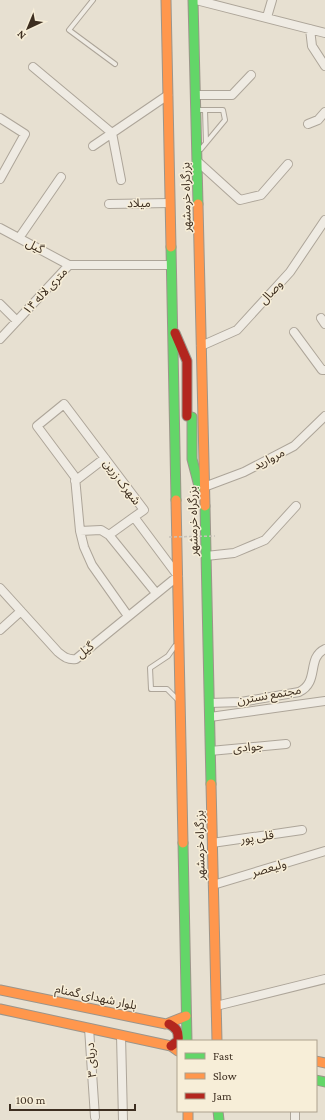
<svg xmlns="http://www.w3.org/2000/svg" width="325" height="1120" viewBox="0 0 325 1120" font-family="'Crimson Pro','Noto Sans Arabic',serif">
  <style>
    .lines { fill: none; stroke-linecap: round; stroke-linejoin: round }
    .lane-casing { stroke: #ada599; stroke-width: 6 }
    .street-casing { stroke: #ada599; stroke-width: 10 }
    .fast-casing { stroke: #9c958a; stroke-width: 11 }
    .slow-casing { stroke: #9c958a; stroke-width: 11 }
    .jam-casing { stroke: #9c958a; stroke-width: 11 }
    .lane { stroke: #efebe3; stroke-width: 4 }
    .street { stroke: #efebe3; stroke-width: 8 }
    .fast { stroke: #63d668; stroke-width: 9 }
    .slow { stroke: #ff974d; stroke-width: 9 }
    .jam { stroke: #b3261e; stroke-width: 9 }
    .path-bridge { stroke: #c8c2b9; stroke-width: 1.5; stroke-dasharray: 3 2; stroke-linecap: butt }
    .labels { text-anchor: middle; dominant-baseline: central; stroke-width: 3; stroke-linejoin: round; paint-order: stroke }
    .street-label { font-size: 12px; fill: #3d2e20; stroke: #f7eed8 }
  </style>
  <rect width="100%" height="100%" fill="#e7e0d1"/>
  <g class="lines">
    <defs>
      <path id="lane" d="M93 0 69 30 115 64
        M198 110H223L225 120 201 149
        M205 110 206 142
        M175 646 168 656 150 668 151 689H167L177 699"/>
      <path id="street" d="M196 0 325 33
        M267 17 272 0
        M310 29 312 46 325 66
        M33 67 112 133 121 180
        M196 95H232L251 75
        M0 118 25 134 0 179
        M308 124 318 120 325 112
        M93 146 168 95
        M197 161 240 200 261 195 288 164
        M109 204 170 203
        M0 228 69 265
        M19 238 61 177
        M0 304 17 321
        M321 318 325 324
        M294 332 322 370H325
        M0 339 69 265H171
        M201 346 237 330 290 272 325 220
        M75 481 105 458
        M204 487 244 472 294 446 325 416
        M80 531 101 530 109 535 156 593
        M109 535 134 517
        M206 556 234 553 265 540 296 506
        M0 588 58 652C64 657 68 660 76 659L178 576 134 517 144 510 64 404 37 426 75 477 80 531 84 547 92 565 128 616
        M0 630 21 611
        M209 703 241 702 299 692C320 682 306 658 325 649
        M210 717 325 701
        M210 751 286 744
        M212 843 302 830
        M213 885 325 851
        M216 1006 325 979
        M89 1028 95 1117
        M121 1035 123 1120
        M295 1120V1111"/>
      <path id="fast" d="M193 0 198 204
        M171 247 176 500
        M192 417V459L199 486
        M205 506 211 784
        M183 843 187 1041
        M316 1080 325 1082
        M218 1111 219 1120"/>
      <path id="slow" d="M166 0 171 247
        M198 204 205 506
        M176 500 183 843
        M211 784 217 1041
        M0 990 166 1024 186 1016
        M0 1009 171 1046 178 1051
        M316 1061 325 1063
        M188 1111V1120"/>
      <path id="jam" d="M175 333 187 361V416
        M169 1024C177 1028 179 1032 178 1041L171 1046"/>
    </defs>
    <!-- lane casing -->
    <use href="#lane" class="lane-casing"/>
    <!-- street casing -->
    <use href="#street" class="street-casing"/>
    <!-- fast casing -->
    <use href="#fast" class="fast-casing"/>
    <!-- slow casing -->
    <use href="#slow" class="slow-casing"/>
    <!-- jam casing -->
    <use href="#jam" class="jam-casing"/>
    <!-- lane -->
    <use href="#lane" class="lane"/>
    <!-- street -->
    <use href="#street" class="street"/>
    <!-- fast -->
    <use href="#fast" class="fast"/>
    <!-- slow -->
    <use href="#slow" class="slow"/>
    <!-- jam -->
    <use href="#jam" class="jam"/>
    <!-- path-bridge -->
    <path class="path-bridge" d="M169 537 215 536"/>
  </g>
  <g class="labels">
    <!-- street labels -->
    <g class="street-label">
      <text transform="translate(186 197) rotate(-91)">بزرگراه خرمشهر</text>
      <text transform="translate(139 203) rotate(-1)">میلاد</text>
      <text transform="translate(35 246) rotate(28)">گیل</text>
      <text transform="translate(45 291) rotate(-47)">۱۴ متری لاله</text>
      <text transform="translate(271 292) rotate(-47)">وصال</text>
      <text transform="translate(269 459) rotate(-27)">مروارید</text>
      <text transform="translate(122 482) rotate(53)">شهرک زرین</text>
      <text transform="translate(193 521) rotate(-91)">بزرگراه خرمشهر</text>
      <text transform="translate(85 650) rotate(-37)">گیل</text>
      <text transform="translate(269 695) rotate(-10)">مجتمع نسترن</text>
      <text transform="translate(248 747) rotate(-6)">جوادی</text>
      <text transform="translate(257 837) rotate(-8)">قلی پور</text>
      <text transform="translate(200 845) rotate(-91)">بزرگراه خرمشهر</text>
      <text transform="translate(269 868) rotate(-16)">ولیعصر</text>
      <text transform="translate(96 997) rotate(12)">بلوار شهدای گمنام</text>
      <text transform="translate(91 1060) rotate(-94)">دریای ۳</text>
    </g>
  </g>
  <!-- legend -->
  <rect x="177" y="1040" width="140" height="72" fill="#f7eed8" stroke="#ada18e"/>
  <rect x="185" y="1053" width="20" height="6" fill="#63d668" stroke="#ada18e"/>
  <text x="213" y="1060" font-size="12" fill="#3d2e20">Fast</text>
  <rect x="185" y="1073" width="20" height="6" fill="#ff974d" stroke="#ada18e"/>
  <text x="213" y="1080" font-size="12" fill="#3d2e20">Slow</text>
  <rect x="185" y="1093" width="20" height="6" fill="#b3261e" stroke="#ada18e"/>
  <text x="213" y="1100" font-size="12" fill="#3d2e20">Jam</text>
  <!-- north arrow -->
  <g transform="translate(28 28) rotate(224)" stroke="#f7eed8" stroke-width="3" paint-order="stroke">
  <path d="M0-3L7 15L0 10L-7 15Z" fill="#3d2e20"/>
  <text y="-6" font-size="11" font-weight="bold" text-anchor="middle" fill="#3d2e20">N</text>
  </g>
  <!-- scale -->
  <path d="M10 1104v6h125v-6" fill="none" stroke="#3d2e20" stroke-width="2"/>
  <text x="16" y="1104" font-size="12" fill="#3d2e20" stroke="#f7eed8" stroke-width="3" paint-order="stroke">100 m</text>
</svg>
